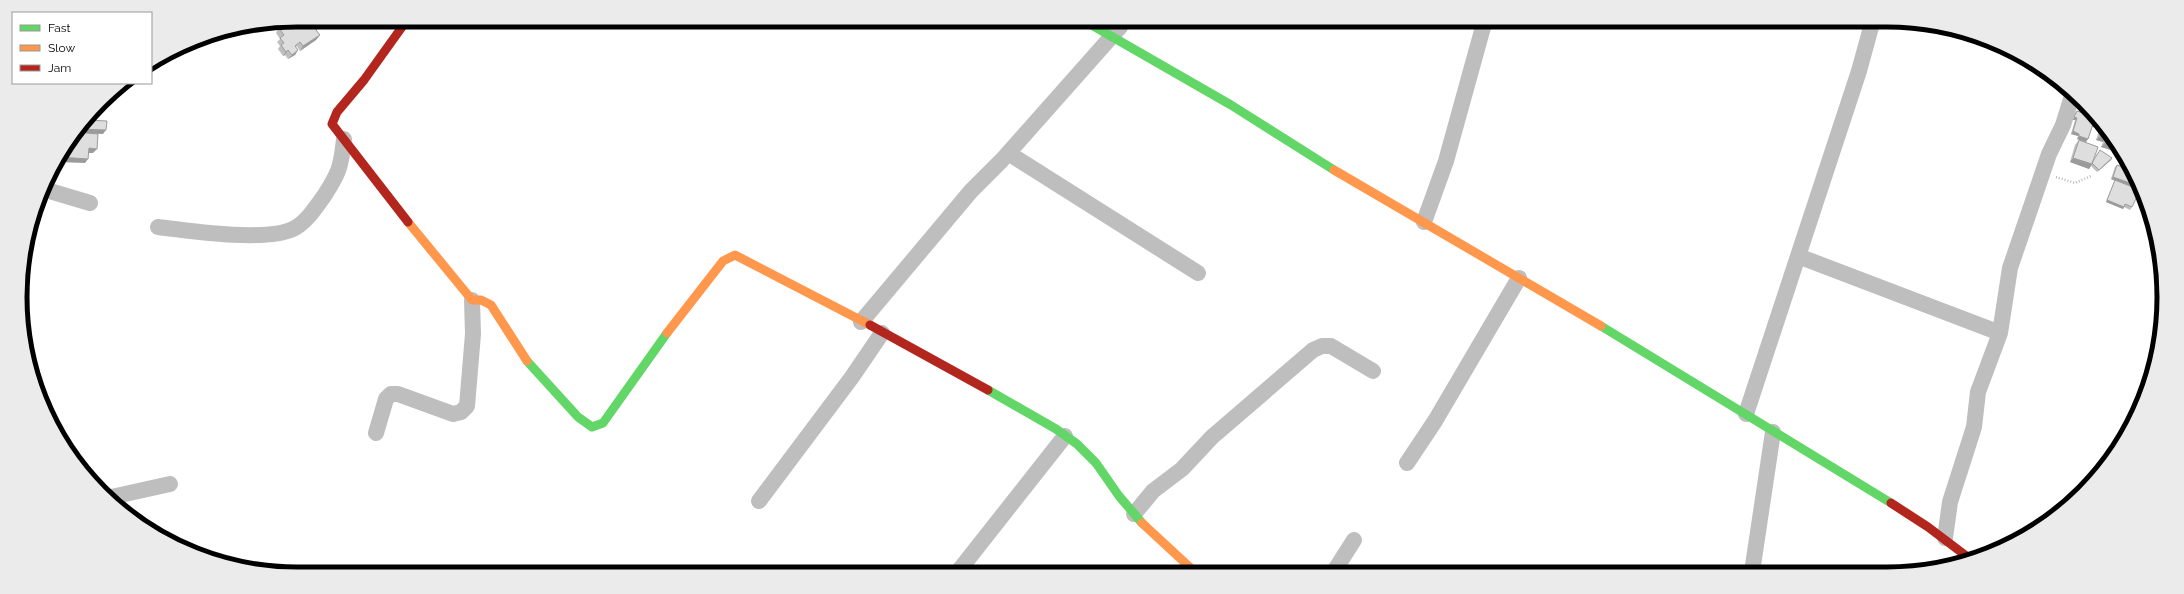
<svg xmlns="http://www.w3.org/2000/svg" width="2184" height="594" viewBox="0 0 2184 594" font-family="Raleway,sans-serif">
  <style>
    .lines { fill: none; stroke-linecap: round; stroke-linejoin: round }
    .path { stroke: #b9b9b9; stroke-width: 2.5; stroke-dasharray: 1 2; stroke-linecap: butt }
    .street { stroke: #bebebe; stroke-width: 16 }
    .fast { stroke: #63d668; stroke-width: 9 }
    .slow { stroke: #ff974d; stroke-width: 9 }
    .jam { stroke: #b3261e; stroke-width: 9 }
    .wall { fill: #bfbfbf }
    .shaded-wall { fill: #9b9b9b }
    .building { fill: #dedede; stroke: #9b9b9b }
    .rim { fill: none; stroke: #000; stroke-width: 5 }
  </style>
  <rect width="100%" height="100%" fill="#fff"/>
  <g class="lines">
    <!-- path -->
    <path class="path" d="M2056 177 2075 183 2091 176"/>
    <!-- street -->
    <path class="street" d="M1008 153 1198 273
      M43 189 90 203
      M1424 222 1446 161 1485 20
      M158 227C190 231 265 242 293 229 306 223 316 207 324 196 339 173 341 167 344 139
      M1798 256 2000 333
      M861 322 971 191 1002 160 1120 27 1123 20
      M1746 414 1859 71 1873 20
      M376 433 386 399 391 394H398L453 414 461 412 467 406 473 334 472 300
      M1407 463 1435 421 1519 278
      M107 498 170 484
      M759 501 852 377 882 333
      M1134 514 1153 491 1182 469 1212 437 1313 350 1322 346H1331L1373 371
      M1945 538 1950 502 1974 427 1978 392 2000 333 2010 268 2049 154 2063 125 2073 93
      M1752 572 1773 432
      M957 573 1065 436
      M1333 573 1354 540"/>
    <!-- fast -->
    <path class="fast" d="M1083 20 1231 105 1334 170
      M1601 326 1891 503
      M527 361 578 417 592 427 603 423 667 333
      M988 390 1056 429 1077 444 1096 463 1119 496 1142 523"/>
    <!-- slow -->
    <path class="slow" d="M1334 170 1601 326
      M408 222 472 300H481L491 305 527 361
      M667 333 723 261 735 255 870 325
      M1142 523 1196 573"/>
    <!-- jam -->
    <path class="jam" d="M407 20 364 80 337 112 332 124 408 222
      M870 325 988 390
      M1891 503 1928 527 1969 558"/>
  </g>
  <!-- wall -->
  <path class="wall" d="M325 20H338L328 26Z
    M279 28 316 30 320 35 316 40 300 51 297 46 296 47 298 50 295 55 288 59 285 55 283 56 278 49 280 46 277 42 280 39 276 33Z
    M2077 111 2094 116V115L2100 123 2098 128 2092 127 2086 142 2077 139 2078 136 2071 134 2075 120H2073L2075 113Z
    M2101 124 2117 143V147L2114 146 2111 150 2101 147 2103 142 2096 140Z
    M2079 140 2093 160 2112 158 2111 160 2097 172 2091 166 2089 169 2070 162 2075 145Z
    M2117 165 2132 171 2143 191 2130 186 2132 207 2130 210 2124 207 2123 209 2106 202 2115 181 2111 179 2115 167Z"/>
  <!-- shaded-wall -->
  <path class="shaded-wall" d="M334 20H338L328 26 331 21Z
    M320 35 316 40 300 51 303 46Z
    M288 50 285 55 283 56 286 52Z
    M298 50 295 55 288 59 292 55Z
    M2074 117 2077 118 2075 120H2073Z
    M2093 124 2099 126 2098 128 2091 126Z
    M77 129 106 130 103 134 74 133Z
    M2073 131 2079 134 2078 136 2071 134Z
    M2079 136 2088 139 2086 142 2077 139Z
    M2100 136 2106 138 2103 142 2096 140Z
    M2116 142 2119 146 2117 147 2114 146 2111 150 2101 147 2105 143Z
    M89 148 97 149 93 153H86Z
    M60 157 88 159 85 163 57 162Z
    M2073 158 2092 164 2089 169 2070 162Z
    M2112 158 2111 160 2097 172 2099 170Z
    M53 167H56L52 172H50Z
    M2113 177 2130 183 2131 181 2139 184 2143 191 2111 179Z
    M2107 200 2124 207 2123 209 2106 202Z"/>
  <!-- building -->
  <path class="building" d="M297 20H316L319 24 316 30 320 35 303 46 300 42 295 46 298 50 292 55 288 50 286 52 281 45 284 43 280 38 284 35 279 28 289 21Z
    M2077 111 2095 117V116L2100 123 2099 126 2093 124 2088 139 2079 136V134L2073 131 2077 118 2074 117Z
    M85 120 107 121 106 130 77 129Z
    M2103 125 2116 142 2115 146 2105 143 2106 138 2100 136Z
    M75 132 98 134 97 149 89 148 88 159 60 157Z
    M2079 140 2098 147 2092 164 2073 158Z
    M2100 150 2112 158 2099 170 2092 163 2093 161Z
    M56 163V167H53Z
    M2117 165 2132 171 2133 173 2130 183 2113 177Z
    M2134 174 2139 184 2131 181Z
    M2115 180 2140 190 2132 207 2125 204 2124 207 2107 200Z"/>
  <!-- crop -->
  <path d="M0 0H2184V594H0ZM297 27H1887A270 270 0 0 1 2157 297V297A270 270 0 0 1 1887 567H297A270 270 0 0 1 27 297V297A270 270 0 0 1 297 27Z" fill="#ebebeb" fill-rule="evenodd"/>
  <path class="rim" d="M297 27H1887A270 270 0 0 1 2157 297V297A270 270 0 0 1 1887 567H297A270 270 0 0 1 27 297V297A270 270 0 0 1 297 27Z"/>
  <!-- legend -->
  <rect x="12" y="12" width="140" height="72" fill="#ffffff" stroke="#999999"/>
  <rect x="20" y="25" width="20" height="6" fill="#63d668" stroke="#999999"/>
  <text x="48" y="32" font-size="12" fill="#000000">Fast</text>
  <rect x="20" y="45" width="20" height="6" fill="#ff974d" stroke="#999999"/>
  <text x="48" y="52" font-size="12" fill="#000000">Slow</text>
  <rect x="20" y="65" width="20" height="6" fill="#b3261e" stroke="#999999"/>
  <text x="48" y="72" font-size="12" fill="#000000">Jam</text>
</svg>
